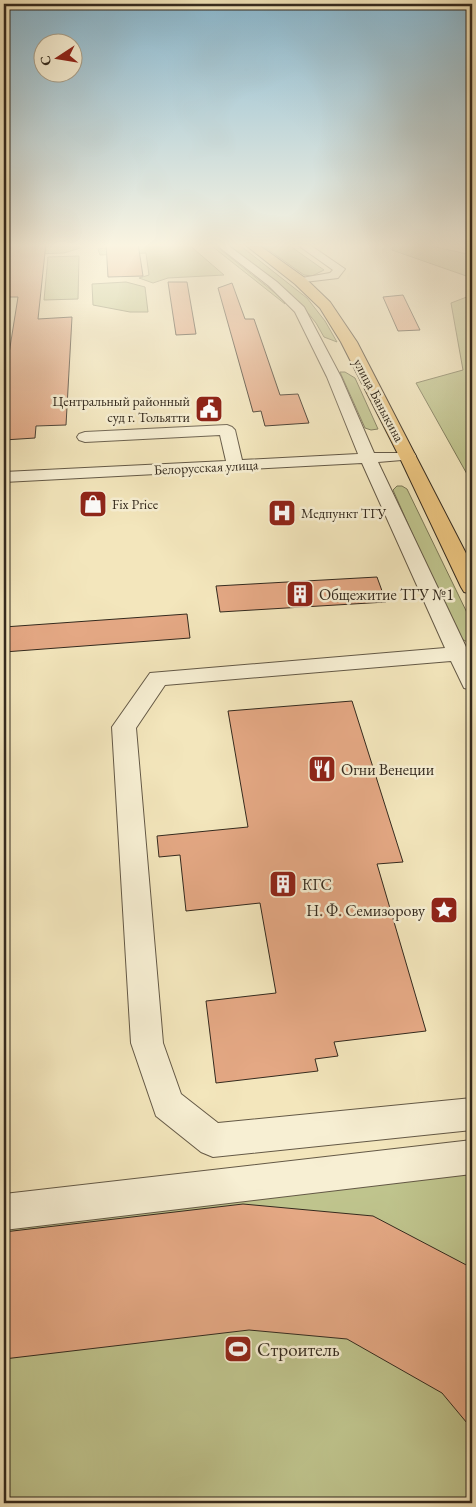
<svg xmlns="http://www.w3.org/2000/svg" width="476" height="1507" viewBox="0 0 476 1507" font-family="'EB Garamond',serif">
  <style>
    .green { fill: #bfc48d; stroke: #7a7756 }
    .building { fill: #e4a884; stroke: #342a1e }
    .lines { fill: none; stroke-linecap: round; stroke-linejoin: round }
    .minor-casing { stroke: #645946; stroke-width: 2 }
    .major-casing { stroke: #342a1e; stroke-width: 2 }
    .minor { fill: #f7efd3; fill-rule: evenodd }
    .major { fill: #eac37e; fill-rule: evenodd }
    .labels { text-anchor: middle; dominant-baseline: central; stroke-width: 5; stroke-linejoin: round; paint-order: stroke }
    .far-street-label { font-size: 14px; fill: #342a1e; stroke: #f7efd3 }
    .far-poi-label { font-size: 14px; fill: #342a1e; stroke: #f7efd3; text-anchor: start }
    .poi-label { font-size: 16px; fill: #342a1e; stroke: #f7efd3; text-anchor: start }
    .near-poi-label { font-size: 19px; fill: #342a1e; stroke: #f7efd3; text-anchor: start }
  </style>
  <rect width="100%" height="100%" fill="#f3e6bc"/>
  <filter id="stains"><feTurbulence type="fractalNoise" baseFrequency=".004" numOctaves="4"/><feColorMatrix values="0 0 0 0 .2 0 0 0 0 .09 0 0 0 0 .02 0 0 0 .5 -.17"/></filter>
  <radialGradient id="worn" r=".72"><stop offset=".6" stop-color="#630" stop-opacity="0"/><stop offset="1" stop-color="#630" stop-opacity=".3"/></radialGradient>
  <!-- green -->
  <path class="green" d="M32 243H78L80 248 64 253 4 255V246Z
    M152 243H187L224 275 168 278 153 283 139 278 149 275 146 253 100 255 98 249Z
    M208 243H212L284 300 285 304Z
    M225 243H237L307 298 325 321 337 342 324 337 316 323 299 302 275 280Z
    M259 243H286L324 270 312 276 304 275Z
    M395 243H417L472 255V278L392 250Z
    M79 256 78 299 44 300 48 257Z
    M126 282 145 287 148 312H130L93 305 92 284Z
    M472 295V483L416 383 463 370 451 303Z
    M340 372H345L355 378 378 429 371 430 365 428Z
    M397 486H402L407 489 472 623V642L465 641 457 635 393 490Z
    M472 1142V1503H4V1196Z"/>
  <!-- building -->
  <path class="building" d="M4 243H46L38 319 72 317 66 425 36 426 35 438 4 440V385L18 297H4Z
    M106 243H138L143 276 108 277Z
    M168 282H187L196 334 176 335Z
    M232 283 245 319H254L280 395 298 394 309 423 265 426 261 411 253 412 218 288Z
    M403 295 420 330 398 331 383 297Z
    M377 577 386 602 220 612 216 586Z
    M187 614 190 638 4 652V627Z
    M352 701 403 862 377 864 426 1031 334 1042 338 1056 315 1059 318 1071 216 1083 206 1001 276 993 260 903 186 911 180 855 159 857 157 836 248 827 228 711Z
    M243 1204 373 1216 472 1268V1429L442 1393 347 1339 249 1330 4 1359V1232Z"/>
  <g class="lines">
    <defs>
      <path id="minor" d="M214 243H225L277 282 304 307 341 377 374 453H414L416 456 414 459 378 462 466 647 472 646V690L464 688 451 661 165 685 136 728 163 1043 181 1094 218 1123 472 1098V1130L213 1157 201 1152 156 1116 131 1043 112 727 150 673 445 648 362 463 4 482V472L226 461 220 435 85 442 79 440 77 437 79 434 85 432 227 425 232 427 235 430 242 460 358 454 327 377 295 312 269 286Z
        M295 243H307L345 269 338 278 296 283 294 281 296 279 330 273 333 270Z
        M472 1140V1174L4 1230V1194Z"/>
      <path id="major" d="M243 243H256L305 278 330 302 357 342 472 565V594L464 592 461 587 399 456 341 342 320 308 295 284Z"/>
    </defs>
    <!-- minor casing -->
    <use href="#minor" class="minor-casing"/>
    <!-- major casing -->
    <use href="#major" class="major-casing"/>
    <!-- minor -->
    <use href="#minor" class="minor"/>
    <!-- major -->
    <use href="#major" class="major"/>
  </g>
  <!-- sky -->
  <linearGradient id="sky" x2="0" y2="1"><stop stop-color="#89b9d2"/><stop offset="0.54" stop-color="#faf4e1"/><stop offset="1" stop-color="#faf4e1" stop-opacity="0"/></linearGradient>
  <rect width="476" height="454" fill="url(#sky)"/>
  <!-- icons -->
  <defs>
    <symbol id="civic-square" viewBox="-11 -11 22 22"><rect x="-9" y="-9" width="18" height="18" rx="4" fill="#8f2418" stroke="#f7efd3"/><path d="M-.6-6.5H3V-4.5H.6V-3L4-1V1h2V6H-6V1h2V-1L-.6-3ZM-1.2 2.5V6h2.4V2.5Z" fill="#fff"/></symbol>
    <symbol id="shop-square" viewBox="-11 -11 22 22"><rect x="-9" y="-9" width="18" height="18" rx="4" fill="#8f2418" stroke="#f7efd3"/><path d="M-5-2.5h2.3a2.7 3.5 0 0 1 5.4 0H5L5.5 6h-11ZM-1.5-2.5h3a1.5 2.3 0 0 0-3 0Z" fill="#fff"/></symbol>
    <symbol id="hospital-square" viewBox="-11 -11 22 22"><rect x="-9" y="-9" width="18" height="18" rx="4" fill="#8f2418" stroke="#f7efd3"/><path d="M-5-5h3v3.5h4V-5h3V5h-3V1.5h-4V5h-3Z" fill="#fff"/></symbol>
    <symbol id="building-square" viewBox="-11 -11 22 22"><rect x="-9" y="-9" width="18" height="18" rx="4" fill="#8f2418" stroke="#f7efd3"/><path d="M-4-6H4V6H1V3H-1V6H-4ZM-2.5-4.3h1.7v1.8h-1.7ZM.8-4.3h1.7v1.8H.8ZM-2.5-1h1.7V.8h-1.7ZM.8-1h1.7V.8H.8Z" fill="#fff"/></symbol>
    <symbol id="restaurant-square" viewBox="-11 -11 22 22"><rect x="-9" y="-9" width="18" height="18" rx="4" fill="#8f2418" stroke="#f7efd3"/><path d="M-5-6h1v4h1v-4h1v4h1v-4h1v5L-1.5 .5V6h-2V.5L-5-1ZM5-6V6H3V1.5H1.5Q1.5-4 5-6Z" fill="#fff"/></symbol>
    <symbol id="sight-square" viewBox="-11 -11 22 22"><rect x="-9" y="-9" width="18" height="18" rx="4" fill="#8f2418" stroke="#f7efd3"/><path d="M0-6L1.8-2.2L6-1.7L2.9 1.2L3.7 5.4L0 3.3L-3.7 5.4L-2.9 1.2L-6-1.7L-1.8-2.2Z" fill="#fff"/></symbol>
    <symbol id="stadium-square" viewBox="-11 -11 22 22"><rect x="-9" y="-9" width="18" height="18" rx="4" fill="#8f2418" stroke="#f7efd3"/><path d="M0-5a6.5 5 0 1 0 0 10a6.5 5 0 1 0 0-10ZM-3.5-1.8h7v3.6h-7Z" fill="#fff"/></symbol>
  </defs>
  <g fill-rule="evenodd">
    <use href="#civic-square" x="193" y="393" width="32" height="32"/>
    <use href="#shop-square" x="77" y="488" width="32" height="32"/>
    <use href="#hospital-square" x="266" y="497" width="32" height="32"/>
    <use href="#building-square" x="284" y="578" width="32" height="32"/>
    <use href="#restaurant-square" x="306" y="753" width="32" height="32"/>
    <use href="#building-square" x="267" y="868" width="32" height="32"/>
    <use href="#sight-square" x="428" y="894" width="32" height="32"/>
    <use href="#stadium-square" x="222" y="1333" width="32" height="32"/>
  </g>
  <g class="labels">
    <!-- far-street labels -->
    <g class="far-street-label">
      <text transform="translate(379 400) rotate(62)">улица Баныкина</text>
      <text transform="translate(206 467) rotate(-3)">Белорусская улица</text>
    </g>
    <!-- far-poi labels -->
    <g class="far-poi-label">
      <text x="190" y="401" text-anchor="end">Центральный районный<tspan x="190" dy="16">суд г. Тольятти</tspan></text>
      <text x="112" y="504">Fix Price</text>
      <text x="301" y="513">Медпункт ТГУ</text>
    </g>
    <!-- poi labels -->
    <g class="poi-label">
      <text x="319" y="594">Общежитие ТГУ №1</text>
      <text x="341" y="769">Огни Венеции</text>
      <text x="302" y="884">КГС</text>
      <text x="425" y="910" text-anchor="end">Н. Ф. Семизорову</text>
    </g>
    <!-- near-poi labels -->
    <g class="near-poi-label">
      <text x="257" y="1349">Строитель</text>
    </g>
  </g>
  <!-- margin -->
  <rect width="476" height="1507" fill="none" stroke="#f3e6bc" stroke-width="20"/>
  <rect x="5" y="5" width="466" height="1497" fill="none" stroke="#342a1e" stroke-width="2.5"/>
  <rect x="10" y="10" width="456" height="1487" fill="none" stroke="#342a1e"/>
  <!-- north arrow -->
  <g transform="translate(58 58) rotate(258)"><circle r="24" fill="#f7efd3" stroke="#a9a08b"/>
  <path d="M0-4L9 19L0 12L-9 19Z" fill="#8f2418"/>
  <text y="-8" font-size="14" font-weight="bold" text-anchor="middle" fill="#342a1e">С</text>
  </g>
  <rect width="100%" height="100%" filter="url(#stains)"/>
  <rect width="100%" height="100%" fill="url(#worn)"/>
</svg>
